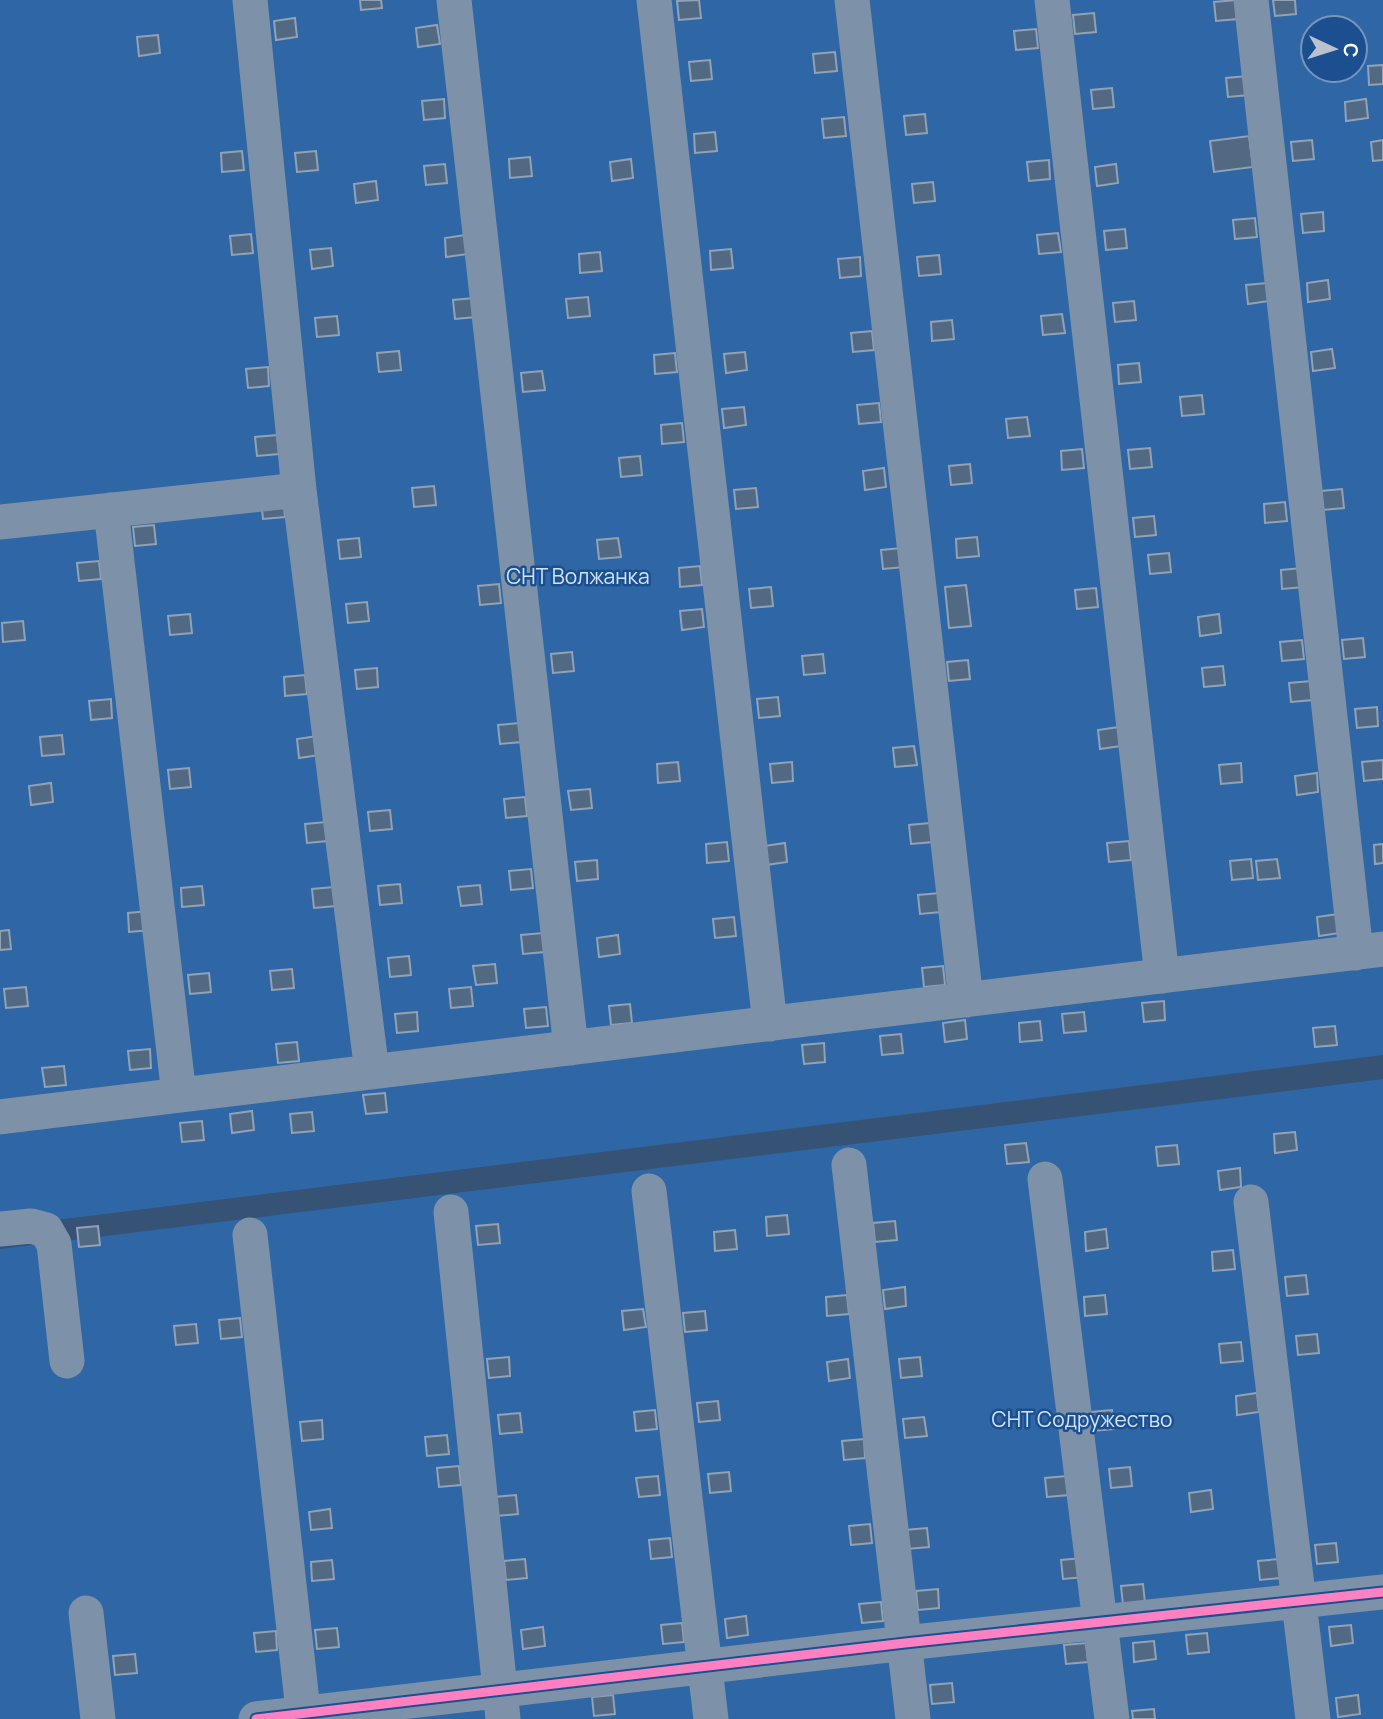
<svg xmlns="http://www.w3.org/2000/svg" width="1383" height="1719" viewBox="0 0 1383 1719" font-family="Manrope,sans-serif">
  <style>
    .green { fill: #2f66a5; fill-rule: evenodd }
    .building { fill: #526984; stroke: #92a2b6; stroke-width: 2 }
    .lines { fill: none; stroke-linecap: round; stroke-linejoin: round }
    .minor { stroke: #7d92a8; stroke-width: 35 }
    .cycleway-casing { stroke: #1b4f8f; stroke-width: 13 }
    .cycleway { stroke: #ff80c0; stroke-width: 9 }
    .labels { text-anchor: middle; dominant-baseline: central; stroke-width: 5; stroke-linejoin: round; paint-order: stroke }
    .park-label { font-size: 21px; fill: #cfe3fa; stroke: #1b4f8f }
  </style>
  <rect width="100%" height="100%" fill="#365274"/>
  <!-- green -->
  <path class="green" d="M0 0H1383V1055L0 1227ZM1313 28H1355V70H1313Z
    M1383 1079V1719H0V1249Z"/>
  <!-- building -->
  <path class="building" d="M360 0H381L382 8 361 10Z
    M699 0 701 18 679 20 677 1Z
    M1236 0 1238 19 1216 21 1214 2Z
    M1273 0H1295L1296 14 1275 16Z
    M1094 13 1096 32 1075 34 1073 15Z
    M295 18 297 37 276 40 274 21Z
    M437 25 440 44 418 47 416 28Z
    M1036 29 1038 48 1016 50 1014 31Z
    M158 35 160 53 139 56 137 37Z
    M835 52 837 71 815 73 813 54Z
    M710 60 712 79 691 81 689 62Z
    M1383 65V84L1369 85 1368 66Z
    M1247 76 1249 95 1228 97 1226 78Z
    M1112 88 1114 107 1093 109 1091 90Z
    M444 99 445 118 424 120 422 101Z
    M1366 99 1368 118 1346 121 1345 102Z
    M925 114 927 133 906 135 904 116Z
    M844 117 846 136 824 138 822 119Z
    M715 132 717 151 695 153 694 134Z
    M1249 136 1253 167 1214 172 1210 141Z
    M1312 140 1314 159 1293 161 1291 142Z
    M1383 140V160L1373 161 1371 142Z
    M242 151 244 170 222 172 221 153Z
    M316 151 318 170 297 172 295 153Z
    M530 157 532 176 510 178 509 159Z
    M631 159 633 178 612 181 610 162Z
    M1049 160 1050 179 1029 181 1027 162Z
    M445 164 447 183 426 185 424 166Z
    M1116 164 1118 183 1097 186 1095 167Z
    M376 181 378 200 356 203 354 184Z
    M933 182 935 201 914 203 912 184Z
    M1323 212 1324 231 1303 233 1301 214Z
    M1255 218 1257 237 1235 239 1233 220Z
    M1125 229 1127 248 1106 250 1104 231Z
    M1058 233 1061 252 1039 254 1037 235Z
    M251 234 253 253 232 255 230 236Z
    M466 235 468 254 446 257 445 238Z
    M331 248 333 266 312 269 310 250Z
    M731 249 733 268 711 270 710 251Z
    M600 252 602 271 580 273 579 254Z
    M939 255 941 274 919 276 917 257Z
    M860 257 861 276 840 278 838 259Z
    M1328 280 1330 299 1308 302 1307 283Z
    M1267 283 1269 301 1248 304 1246 285Z
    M588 297 590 316 568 318 566 299Z
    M474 298 476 317 455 319 453 300Z
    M1134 301 1136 320 1115 322 1113 303Z
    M1062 314 1065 333 1043 335 1041 316Z
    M337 316 339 335 317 337 315 318Z
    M952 320 954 339 932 341 931 322Z
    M872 331 874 350 853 352 851 333Z
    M1332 349 1335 368 1313 371 1311 352Z
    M399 351 401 370 379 372 377 353Z
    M745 352 747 370 726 373 724 354Z
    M675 353 677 372 655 374 654 355Z
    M1139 363 1141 382 1119 384 1118 365Z
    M268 367 269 386 248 388 246 369Z
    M542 371 545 390 523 392 521 373Z
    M1202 395 1204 414 1182 416 1180 397Z
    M879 403 881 422 859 424 857 405Z
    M744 407 746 425 724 428 722 409Z
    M1027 417 1030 436 1008 438 1006 419Z
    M682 423 684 442 662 444 661 425Z
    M277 435 279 454 257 456 255 437Z
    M1150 448 1152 467 1130 469 1128 450Z
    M1082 449 1084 468 1062 470 1061 451Z
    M640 456 642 475 621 477 619 458Z
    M970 464 972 483 951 485 949 466Z
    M884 468 886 487 865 490 863 471Z
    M434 486 436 505 414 507 412 488Z
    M756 488 758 507 736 509 734 490Z
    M1342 489 1344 508 1323 510 1321 491Z
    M283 498 285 517 263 519 261 500Z
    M1285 502 1287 521 1265 523 1264 504Z
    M1154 516 1156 535 1135 537 1133 518Z
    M154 525 156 544 135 546 133 527Z
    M977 537 979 556 957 558 956 539Z
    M359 538 361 557 340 559 338 540Z
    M618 538 621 557 599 559 597 540Z
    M902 548 904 567 883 569 881 550Z
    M1169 553 1171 572 1150 574 1148 555Z
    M99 561 101 579 79 581 77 563Z
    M700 566 702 585 680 587 679 568Z
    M1302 568 1304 587 1282 589 1281 570Z
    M499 584 501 603 480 605 478 586Z
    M966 585 971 626 949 628 945 587Z
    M771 587 773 606 751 608 749 589Z
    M1096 588 1098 607 1077 609 1075 590Z
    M367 602 369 621 348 623 346 604Z
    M702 609 704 627 682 630 680 611Z
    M190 614 192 633 170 635 168 616Z
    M1219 614 1221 633 1200 636 1198 617Z
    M23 621 25 640 3 642 2 623Z
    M1363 638 1365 657 1344 659 1342 640Z
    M1302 640 1304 659 1282 661 1280 642Z
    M572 652 574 671 553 673 551 654Z
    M823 654 825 673 804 675 802 656Z
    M968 660 970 679 949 681 947 662Z
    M1223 666 1225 685 1204 687 1202 668Z
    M377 668 378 687 357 689 355 670Z
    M305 675 307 694 285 696 284 677Z
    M1311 681 1313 700 1291 702 1289 683Z
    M778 697 780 716 759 718 757 699Z
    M111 699 112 718 91 720 89 701Z
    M1377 707 1378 726 1357 728 1355 709Z
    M520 723 522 742 500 744 498 725Z
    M1119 727 1121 746 1100 749 1098 730Z
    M62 735 64 754 42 756 40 737Z
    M318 736 320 755 299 758 297 739Z
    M914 746 917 765 895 767 893 748Z
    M1383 760V779L1364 781 1362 762Z
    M678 762 680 781 658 783 657 764Z
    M792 762 793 781 772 783 770 764Z
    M1241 763 1242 782 1221 784 1219 765Z
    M189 768 191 787 170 789 168 770Z
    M1317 773 1318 792 1297 795 1295 776Z
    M51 783 53 802 31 805 29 786Z
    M590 789 592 808 571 810 568 791Z
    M525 797 527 816 506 818 504 799Z
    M390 810 392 829 370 831 368 812Z
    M326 822 328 841 307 843 305 824Z
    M930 823 933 842 911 844 909 825Z
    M1129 841 1131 860 1109 862 1107 843Z
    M727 842 729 861 707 863 706 844Z
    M785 843 787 862 766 865 764 846Z
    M1383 844V863L1375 864 1374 845Z
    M1251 859 1253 878 1232 880 1230 861Z
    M1277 859 1280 878 1258 880 1256 861Z
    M597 860 598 879 577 881 575 862Z
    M531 869 533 888 511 890 509 871Z
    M400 884 402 903 380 905 378 886Z
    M480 885 482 904 461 906 458 887Z
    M202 886 204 905 182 907 181 888Z
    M334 887 336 906 314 908 312 889Z
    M940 893 941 912 920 914 918 895Z
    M149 911 151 930 129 932 128 913Z
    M1338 914 1340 933 1319 936 1317 917Z
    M734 917 736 936 715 938 713 919Z
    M9 930 11 949 0 950V931Z
    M543 933 545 952 523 954 521 935Z
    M618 935 620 954 599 957 597 938Z
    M409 956 411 975 390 977 388 958Z
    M495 964 497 983 476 985 473 966Z
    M943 966 945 985 924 987 922 968Z
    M292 969 294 988 272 990 270 971Z
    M209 973 211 992 190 994 188 975Z
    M26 987 28 1006 6 1008 4 989Z
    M471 987 473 1006 451 1008 449 989Z
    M1164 1001 1165 1020 1144 1022 1142 1003Z
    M630 1004 632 1023 611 1025 609 1006Z
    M546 1007 548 1026 526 1028 524 1009Z
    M417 1012 418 1031 397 1033 395 1014Z
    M1084 1012 1086 1031 1064 1033 1062 1014Z
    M965 1020 967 1039 945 1042 943 1023Z
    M1040 1021 1042 1040 1020 1042 1019 1023Z
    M1335 1026 1337 1045 1315 1047 1313 1028Z
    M901 1034 903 1053 882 1055 880 1036Z
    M297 1042 299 1061 278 1063 276 1044Z
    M824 1043 825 1062 804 1064 802 1045Z
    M150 1049 151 1068 130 1070 128 1051Z
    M64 1066 66 1085 45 1087 42 1068Z
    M385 1093 387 1112 366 1114 363 1095Z
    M252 1111 254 1130 232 1133 230 1114Z
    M312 1112 314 1131 292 1133 290 1114Z
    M202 1121 204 1140 182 1142 180 1123Z
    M1295 1132 1297 1150 1275 1153 1274 1134Z
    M1026 1143 1029 1162 1007 1164 1005 1145Z
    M1177 1145 1179 1164 1158 1166 1156 1147Z
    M1240 1168 1241 1187 1220 1190 1218 1171Z
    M787 1215 789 1234 767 1236 766 1217Z
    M895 1221 897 1240 875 1242 873 1223Z
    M498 1224 500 1243 478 1245 476 1226Z
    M98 1226 100 1245 79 1247 77 1228Z
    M1106 1229 1108 1248 1086 1251 1085 1232Z
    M735 1230 737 1249 715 1251 714 1232Z
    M1233 1250 1235 1269 1213 1271 1212 1252Z
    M1306 1275 1308 1294 1287 1296 1285 1277Z
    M905 1287 906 1306 885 1309 883 1290Z
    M847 1295 849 1314 827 1316 826 1297Z
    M1105 1295 1107 1314 1085 1316 1084 1297Z
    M643 1309 646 1327 624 1330 622 1311Z
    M705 1311 707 1330 685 1332 683 1313Z
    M240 1318 242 1337 221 1339 219 1320Z
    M196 1324 198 1343 176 1345 174 1326Z
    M1317 1334 1319 1353 1298 1355 1296 1336Z
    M1241 1342 1243 1361 1221 1363 1219 1344Z
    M509 1357 510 1376 489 1378 487 1359Z
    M920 1357 922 1376 901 1378 899 1359Z
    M848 1359 850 1378 829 1381 827 1362Z
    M1257 1393 1259 1412 1237 1415 1236 1396Z
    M718 1401 720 1420 699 1422 697 1403Z
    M655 1410 657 1429 636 1431 634 1412Z
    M1112 1410 1114 1429 1092 1431 1091 1412Z
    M520 1413 522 1432 500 1434 498 1415Z
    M924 1417 927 1436 905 1438 903 1419Z
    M322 1420 323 1439 302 1441 300 1422Z
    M447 1435 449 1454 427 1456 425 1437Z
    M864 1439 865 1458 844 1460 842 1441Z
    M459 1466 461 1485 439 1487 437 1468Z
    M1130 1467 1132 1486 1111 1488 1109 1469Z
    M729 1472 731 1491 710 1493 708 1474Z
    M658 1476 660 1495 639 1497 636 1478Z
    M1067 1476 1069 1495 1047 1497 1045 1478Z
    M1211 1490 1213 1509 1191 1512 1189 1493Z
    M516 1495 518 1514 496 1516 494 1497Z
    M330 1509 332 1528 311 1530 309 1512Z
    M870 1524 872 1543 851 1545 849 1526Z
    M927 1528 929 1547 907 1549 905 1530Z
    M670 1538 672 1557 651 1559 649 1540Z
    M1336 1543 1338 1562 1317 1564 1315 1545Z
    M1083 1558 1085 1577 1063 1579 1061 1560Z
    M525 1559 527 1578 506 1580 504 1561Z
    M1279 1559 1281 1578 1260 1580 1258 1561Z
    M332 1560 334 1579 312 1581 311 1562Z
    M1143 1584 1145 1603 1123 1605 1121 1586Z
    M938 1589 939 1608 918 1610 916 1591Z
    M881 1602 883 1621 862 1623 859 1604Z
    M746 1616 748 1635 727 1638 725 1619Z
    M682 1623 684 1642 663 1644 661 1625Z
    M1351 1625 1353 1643 1331 1646 1329 1627Z
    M543 1627 545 1646 523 1649 521 1630Z
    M337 1628 339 1647 317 1649 315 1630Z
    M276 1631 277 1650 256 1652 254 1633Z
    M1207 1633 1209 1652 1188 1654 1186 1635Z
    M1154 1641 1156 1659 1134 1662 1133 1643Z
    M1086 1643 1088 1662 1066 1664 1064 1645Z
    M135 1654 137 1673 115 1675 113 1656Z
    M952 1683 954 1702 932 1704 930 1685Z
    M613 1695 615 1714 594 1716 592 1697Z
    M1358 1695 1360 1714 1338 1717 1336 1698Z
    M1154 1709 1155 1719H1133L1132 1711Z"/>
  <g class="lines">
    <!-- minor -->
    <path class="minor" d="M250 0 299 490 372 1072
      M454 0 571 1048
      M654 0 770 1024
      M852 0 966 1000
      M1052 0 1162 976
      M1251 0 1356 953
      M111 510 179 1095
      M0 522 299 490
      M0 1117 1383 949
      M849 1165 913 1719
      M1045 1179 1112 1719
      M649 1191 711 1719
      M1251 1202 1313 1719
      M451 1212 503 1719
      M0 1229 31 1226 46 1230 54 1244 67 1361
      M250 1235 304 1719
      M86 1613 98 1719
      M256 1719 905 1643 1383 1592"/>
    <defs>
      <path id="cycleway" d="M256 1719 905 1643 1383 1592"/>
    </defs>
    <!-- cycleway casing -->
    <use href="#cycleway" class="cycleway-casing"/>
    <!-- cycleway -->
    <use href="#cycleway" class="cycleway"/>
  </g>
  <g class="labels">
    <!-- park labels -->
    <g class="park-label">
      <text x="578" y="576">СНТ Волжанка</text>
      <text x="1082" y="1419">СНТ Содружество</text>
    </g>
  </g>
  <!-- north arrow -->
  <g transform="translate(1334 49) rotate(94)"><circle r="33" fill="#1b4f8f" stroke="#7695bc" stroke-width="2"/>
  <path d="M0-5L12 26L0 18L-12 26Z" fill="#b9c2ce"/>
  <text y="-10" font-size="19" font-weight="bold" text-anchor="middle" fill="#ffffff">С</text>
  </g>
</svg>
